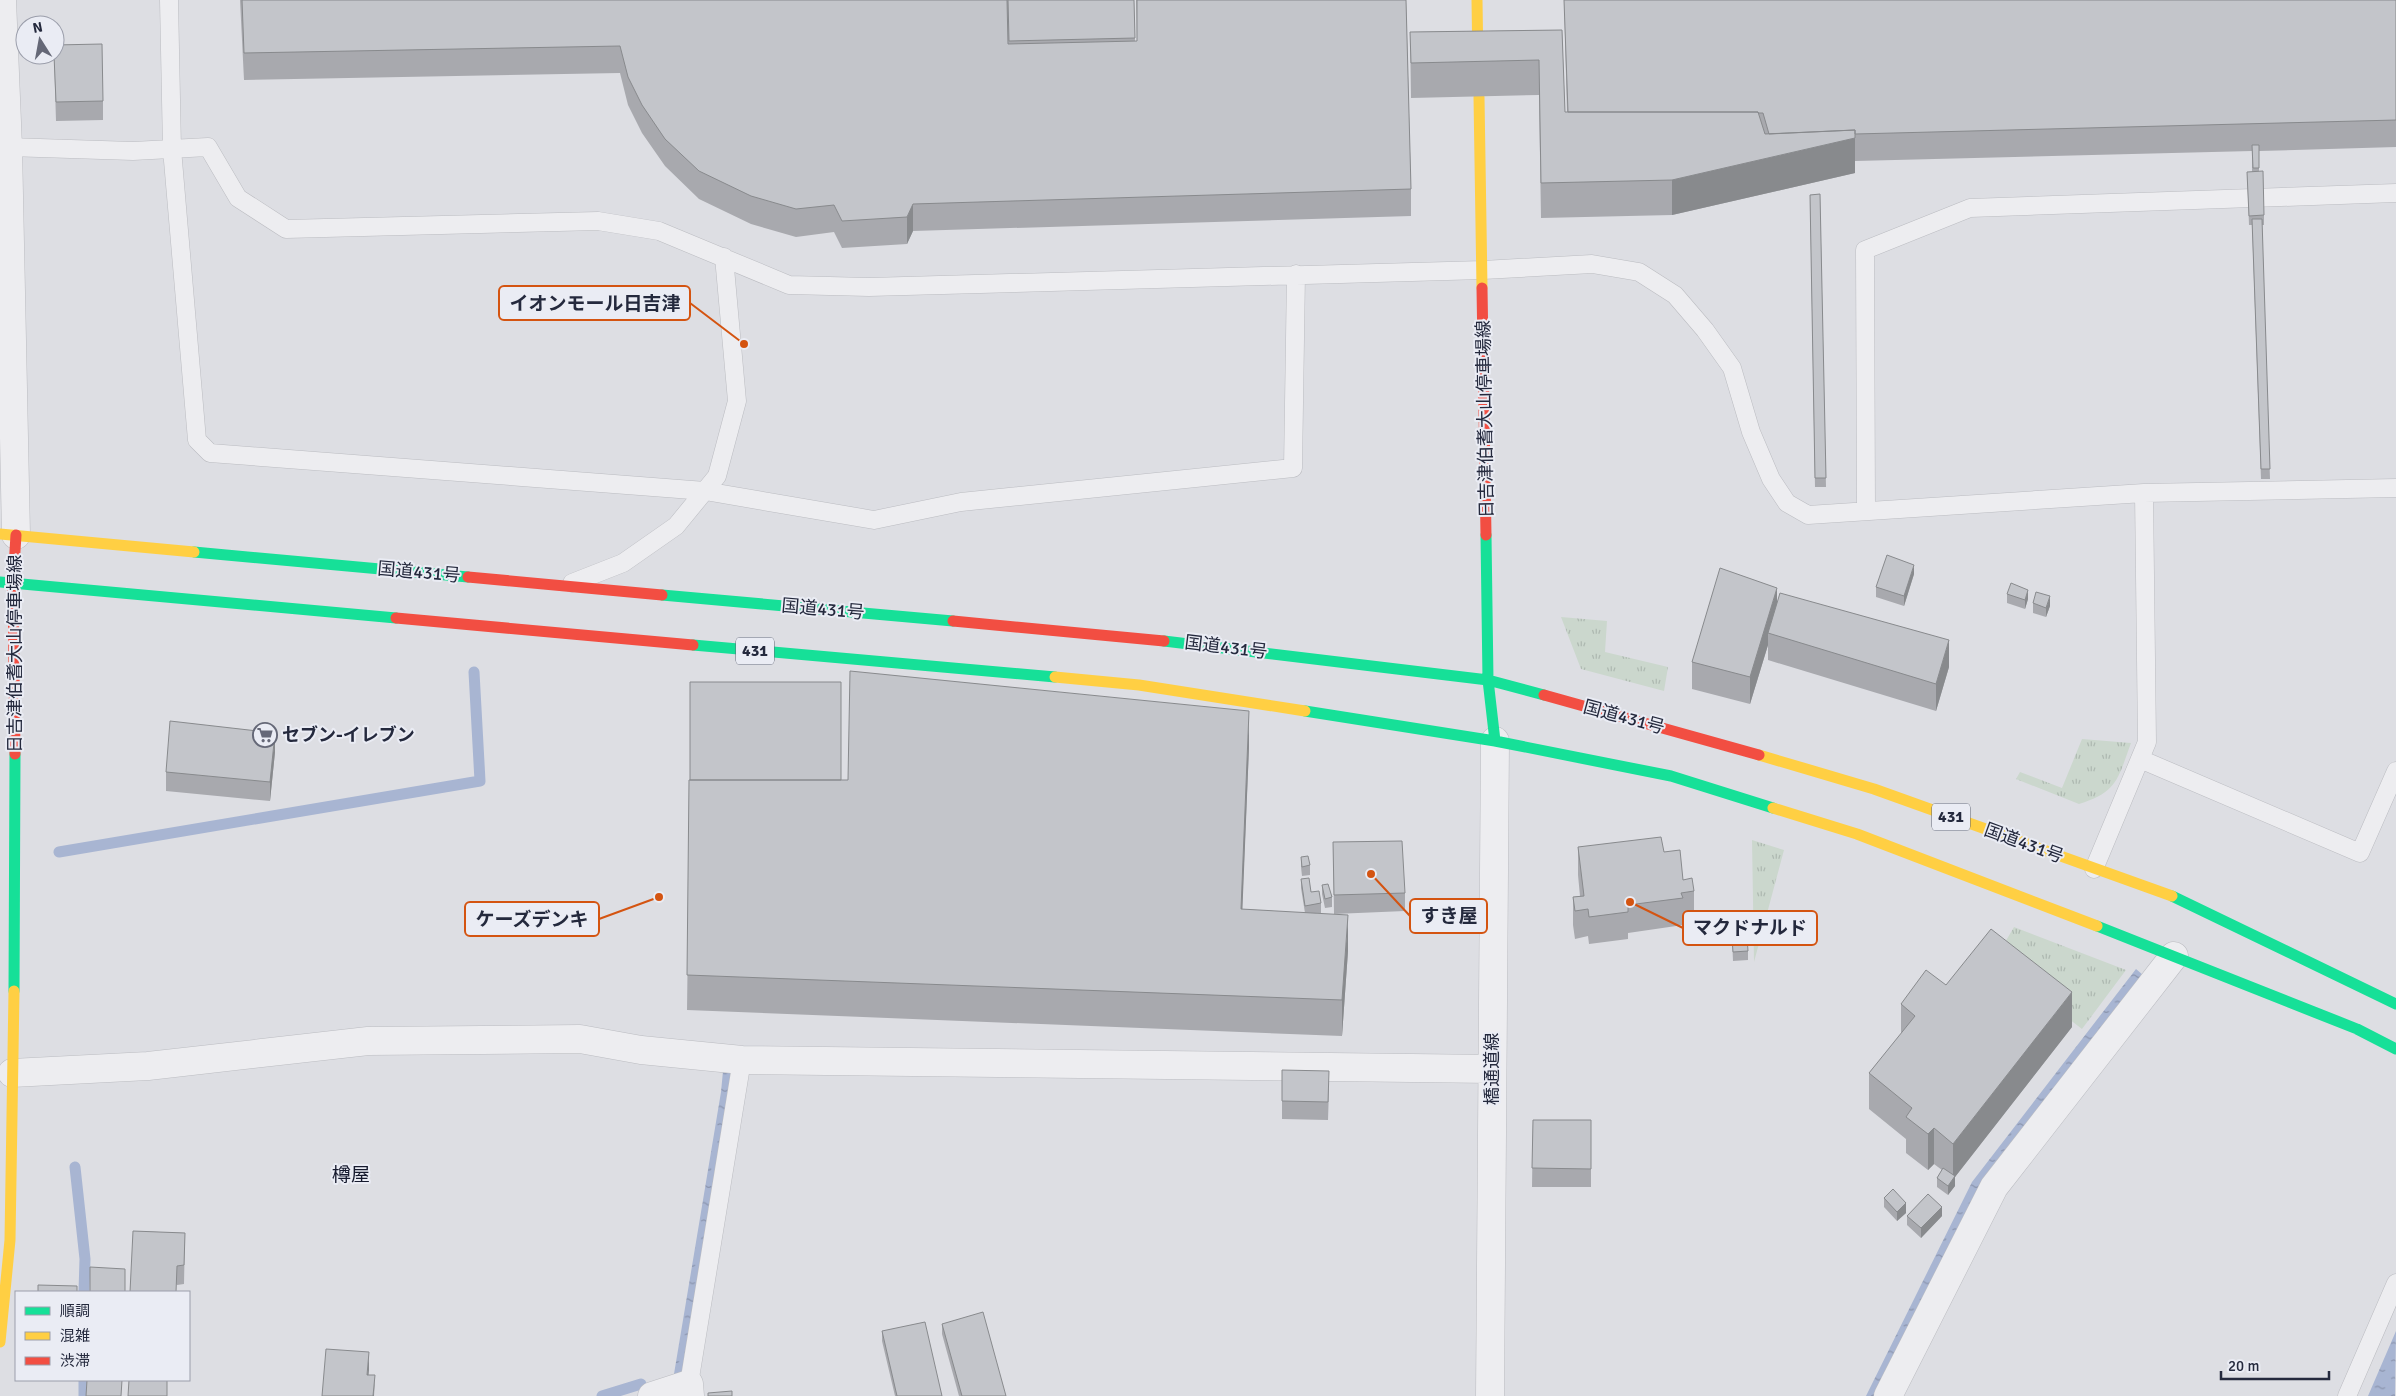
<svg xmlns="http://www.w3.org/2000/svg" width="2396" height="1396" viewBox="0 0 2396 1396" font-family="Signika,'Noto Sans JP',sans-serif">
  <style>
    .grass { fill: url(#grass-tufts) }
    .water { fill: url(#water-ripples) }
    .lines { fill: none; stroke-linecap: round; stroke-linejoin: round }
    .stream { stroke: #a8b5d2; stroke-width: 11 }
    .lane-casing { stroke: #bbbcc1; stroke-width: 19 }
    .street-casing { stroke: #bbbcc1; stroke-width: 29 }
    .lane { stroke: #ededf0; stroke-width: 18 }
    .street { stroke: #ededf0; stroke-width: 28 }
    .fast { stroke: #16e098; stroke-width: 11 }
    .slow { stroke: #ffcf43; stroke-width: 11 }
    .jam { stroke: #f24e42; stroke-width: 11 }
    .wall { fill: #a8a9ae }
    .shaded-wall { fill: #888a8d }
    .building { fill: #c3c5ca; stroke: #888a8d }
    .labels { text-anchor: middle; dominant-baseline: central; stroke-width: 4; stroke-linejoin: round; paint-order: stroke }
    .shield { fill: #eaecf4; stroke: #5f6474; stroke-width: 1 }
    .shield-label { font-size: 16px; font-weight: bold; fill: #24293d }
    .street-label { font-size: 18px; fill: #24293d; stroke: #eaecf4 }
    .poi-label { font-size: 18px; font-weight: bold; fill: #24293d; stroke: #eaecf4; text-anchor: start }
    .neighbourhood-label { font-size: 19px; fill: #161a2e; stroke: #eaecf4 }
    .leader { fill: none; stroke: #d45411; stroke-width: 2 }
    .callout-dot { fill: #d45411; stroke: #eaecf4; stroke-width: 2 }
    .callout { fill: #eaecf4; stroke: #d45411; stroke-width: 2 }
    .callout-label { font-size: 19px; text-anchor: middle; font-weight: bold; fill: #24293d }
  </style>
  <defs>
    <pattern id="grass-tufts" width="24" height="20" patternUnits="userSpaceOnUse" patternTransform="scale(1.25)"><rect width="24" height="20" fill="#cbd7cd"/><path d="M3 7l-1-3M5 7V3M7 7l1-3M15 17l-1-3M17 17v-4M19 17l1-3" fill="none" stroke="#aeb9b1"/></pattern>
    <pattern id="water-ripples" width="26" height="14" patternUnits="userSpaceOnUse" patternTransform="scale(1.25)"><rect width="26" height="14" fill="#a8b5d2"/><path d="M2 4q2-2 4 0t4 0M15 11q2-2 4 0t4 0" fill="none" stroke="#8993ac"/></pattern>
  </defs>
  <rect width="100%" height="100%" fill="#dddee3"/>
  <!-- grass -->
  <path class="grass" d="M1561 617 1607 621 1605 652 1668 667 1664 691 1581 669Z
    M2082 739 2131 743C2118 778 2118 792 2079 804L2016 779 2020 772 2062 788Z
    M1752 840 1784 850 1754 962Z
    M2014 927 2126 970 2082 1029 1994 961Z"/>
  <!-- water -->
  <path class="water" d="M2136 969 2143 975 1875 1396H1866L1972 1182Z
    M723 1071H733L682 1377 673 1396 674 1374 721 1092Z
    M2396 1331 2395 1396H2368Z"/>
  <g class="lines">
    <!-- stream -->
    <path class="stream" d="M59 852 480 781 474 672
      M75 1167 85 1259 84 1292
      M84 1396V1380
      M602 1396 641 1384"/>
    <defs>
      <path id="lane" d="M169 0 172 149 197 440 210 453 705 491 874 520 961 502 1293 468 1296 274
        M8 147 133 151 208 147 238 198 286 229 598 221 659 231 789 285 869 287 1483 270 1592 264 1639 272 1675 295 1705 330 1732 368 1751 432 1771 479 1787 503 1808 515 2144 493 2396 488
        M1866 511 1865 250 1970 208 2396 193
        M572 583 623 563 676 526 717 476 737 401 724 257
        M2140 759 2360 853 2396 771
        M2094 869 2147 742 2144 493
        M689 1384 742 1060
        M2347 1396 2396 1283"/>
      <path id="street" d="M2 0 8 147 16 535
        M12 1073 148 1066 368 1041 580 1039 641 1050 742 1060 1492 1069
        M652 1396 689 1384 690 1396
        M1490 1396 1495 741
        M1888 1396 1994 1187 2174 956"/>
    </defs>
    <!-- lane casing -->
    <use href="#lane" class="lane-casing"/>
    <!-- street casing -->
    <use href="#street" class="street-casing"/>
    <!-- lane -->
    <use href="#lane" class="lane"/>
    <!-- street -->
    <use href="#street" class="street"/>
    <!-- fast -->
    <path class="fast" d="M1486 535 1488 680 1495 741
      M194 552 468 577
      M0 582 396 618
      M662 595 953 621
      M1164 641 1488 680 1544 695
      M693 645 1055 677
      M1305 711 1495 741 1671 776 1773 808
      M2172 896 2396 1004
      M2097 926 2357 1029 2396 1049
      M14 991 15 754"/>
    <!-- slow -->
    <path class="slow" d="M1477 0 1478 67
      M1479 97 1482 288
      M0 534 194 552
      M1055 677 1139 685 1305 711
      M1759 755 1874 789 2172 896
      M1773 808 1857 834 2097 926
      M0 1342 10 1240 14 991"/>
    <!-- jam -->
    <path class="jam" d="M1482 288 1486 535
      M468 577 662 595
      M396 618 693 645
      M953 621 1164 641
      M1544 695 1759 755
      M15 754 13 583 16 535"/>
  </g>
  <!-- wall -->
  <path class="wall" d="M240 0H1007L1008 44 1007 0H1134L1135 41H1137L1136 0H1406L1411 189V216L913 231 907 244 842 248 834 232 796 237 751 224 699 199 665 166 642 133 628 105 620 73 244 80Z
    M1564 0H2396V147L2259 151V172L2264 215V225H2262L2270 479H2261L2252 225H2249L2247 172H2252V151L1855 161V173L1672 215 1541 218 1539 95 1411 98 1410 32 1562 30 1565 112H1567Z
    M54 55 103 101V120L56 121Z
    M1820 194 1826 487H1815L1810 195Z
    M1914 574 1904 606 1876 597V587Z
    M2007 594 2028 599 2025 609 2007 603Z
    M1777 601 1949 667 1936 711 1768 660V645L1750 704 1692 689V662Z
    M2033 603 2050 606 2046 617 2033 613Z
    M1249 747 1242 909 1305 913 1301 888V879L1311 892 1321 903V913H1316L1348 951 1342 1036 687 1010 690 780H848Z
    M275 752 270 801 166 791V772Z
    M1333 842 1405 893V911L1334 914Z
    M1578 847 1664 852 1683 880 1694 891V918L1683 920V925L1628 933V939L1589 944 1588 936 1575 939 1573 925V897L1580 896 1578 875Z
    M1301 857 1310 865V875L1302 876 1301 867Z
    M1322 885 1332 897V907L1325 908 1322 894Z
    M1732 938 1748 951V960L1733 961Z
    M1946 985 2072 1027 1955 1177V1186L1948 1195 1937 1187V1178L1942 1170 1934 1164 1928 1170 1906 1153V1139L1869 1109V1073L1901 1034V1004Z
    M1282 1070 1329 1089 1328 1120 1282 1119Z
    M1533 1120H1591V1187H1532Z
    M1884 1198 1906 1213 1897 1221 1884 1207Z
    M1907 1216H1942L1921 1238 1907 1225Z
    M133 1231 185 1233 184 1284 177 1285Z
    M942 1324 1006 1396H959L942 1334Z
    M882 1331 942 1396H895L882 1341Z"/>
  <!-- shaded-wall -->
  <path class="shaded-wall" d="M1855 138V173L1672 215V180Z
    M913 204V231L907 244V217Z
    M1914 565V574L1904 606V596Z
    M1777 588V615L1768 633V645L1750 704V677Z
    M2028 590V599L2025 609V600Z
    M2050 596V606L2046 617V608Z
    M1949 640V667L1936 711V684Z
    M1249 711V747L1241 944V909Z
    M275 733V752L270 801V782Z
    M1348 915V951L1342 1036V1000Z
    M2072 992V1027L1955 1177V1186L1948 1195V1186L1953 1179V1144Z
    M1934 1128V1164L1928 1170V1134Z
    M1906 1203V1213L1897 1221V1212Z
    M1942 1207V1216L1921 1238V1228Z
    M369 1352V1370L367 1394V1375Z
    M375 1375 374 1396H373Z"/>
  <!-- building -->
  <path class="building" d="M242 0H1007L1008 44 1137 41V0H1406L1411 189 913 204 907 217 842 221 834 205 796 209 751 196 699 171 665 139 642 105 628 77 620 46 244 53Z
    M1008 0H1134L1135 38 1009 41Z
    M1564 0H2396V120L1855 134V130L1769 134 1763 113H1758V112H1568Z
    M1562 30 1565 112H1758L1765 134 1855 130V138L1672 180 1541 183 1539 60 1411 63 1410 32Z
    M102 44 103 101 56 102 54 55H55V45Z
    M2252 145H2259V168H2253Z
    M2263 171 2264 215 2249 216 2247 172Z
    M1820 194 1826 478H1815L1810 195Z
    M2252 219H2262L2270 469H2261Z
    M1887 555 1914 565 1904 596 1876 587Z
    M1720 568 1777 588 1750 677 1692 662Z
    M2011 583 2028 590 2025 600 2007 594Z
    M2036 592 2050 596 2046 608 2033 603Z
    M1780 593 1949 640 1936 684 1768 633Z
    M850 671 1249 711 1241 909 1348 915 1342 1000 687 975 689 780H848Z
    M690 682H841V780H690Z
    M170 721 275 733 270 782 166 772Z
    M1661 837 1664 852 1680 850 1683 880 1692 878 1694 891 1681 893 1683 898 1628 905V912L1589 917 1588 909 1575 911 1573 897 1584 896 1578 847Z
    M1402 841 1405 893 1334 895 1333 842Z
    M1308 856 1310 865 1302 867 1301 857Z
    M1309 878 1311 892 1319 891 1321 903 1305 906 1301 879Z
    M1328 884 1332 897 1325 899 1322 885Z
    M1991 929 2072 992 1953 1144 1934 1128 1928 1134 1906 1117 1912 1108 1869 1073 1915 1016 1901 1004 1926 970 1946 985Z
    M1747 937 1748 951 1733 952 1732 938Z
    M1282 1070 1329 1071 1328 1102 1282 1101Z
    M1533 1120H1591V1169L1532 1168Z
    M1943 1168 1955 1176 1948 1186 1937 1178Z
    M1893 1189 1906 1203 1897 1212 1884 1198Z
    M1928 1194 1942 1207 1921 1228 1907 1216Z
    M133 1231 185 1233 184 1265 177 1266 176 1292H130Z
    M90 1267 125 1269V1292H90Z
    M38 1285 77 1286V1292H38Z
    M983 1312 1006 1396H962L942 1324Z
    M925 1322 942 1396H897L882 1331Z
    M326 1349 369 1352 367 1375H375L373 1396H322Z
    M87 1380H122L121 1396H86Z
    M129 1380H167V1396H128Z
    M732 1391V1396H708V1393Z"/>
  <!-- icons -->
  <defs>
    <symbol id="supermarket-ring" viewBox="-11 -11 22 22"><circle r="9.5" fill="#eaecf4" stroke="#656877" stroke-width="1.5"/><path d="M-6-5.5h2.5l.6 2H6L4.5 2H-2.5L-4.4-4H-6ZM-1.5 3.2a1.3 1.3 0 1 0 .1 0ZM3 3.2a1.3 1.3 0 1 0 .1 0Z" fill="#656877"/></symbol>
  </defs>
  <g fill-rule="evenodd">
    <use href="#supermarket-ring" x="251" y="721" width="28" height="28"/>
  </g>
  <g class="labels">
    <!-- shield labels -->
    <g class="shield">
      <rect x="736" y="637.5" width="38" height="27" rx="4"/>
      <rect x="1932" y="803.5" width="38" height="27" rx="4"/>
    </g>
    <g class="shield-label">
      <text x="755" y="651">431</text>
      <text x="1951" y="817">431</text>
    </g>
    <!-- street labels -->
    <g class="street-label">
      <text transform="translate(1485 419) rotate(-91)">日吉津伯耆大山停車場線</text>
      <text transform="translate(419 572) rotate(5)">国道431号</text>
      <text transform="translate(823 609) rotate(5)">国道431号</text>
      <text transform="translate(1226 647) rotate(7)">国道431号</text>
      <text transform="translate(15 654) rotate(-90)">日吉津伯耆大山停車場線</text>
      <text transform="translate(1624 717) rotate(15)">国道431号</text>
      <text transform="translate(2024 843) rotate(20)">国道431号</text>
      <text transform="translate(1492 1069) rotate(-90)">橋通道線</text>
    </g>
    <!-- poi labels -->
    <g class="poi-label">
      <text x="282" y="735">セブン-イレブン</text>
    </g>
    <!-- neighbourhood labels -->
    <g class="neighbourhood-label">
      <text x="351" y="1175">樽屋</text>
    </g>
  </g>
  <!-- callouts -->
  <path class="leader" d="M744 344L690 303M1371 874L1410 916M659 897L599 919M1630 902L1683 928"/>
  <g class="callout-dot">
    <circle cx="744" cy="344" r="5"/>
    <circle cx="1371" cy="874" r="5"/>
    <circle cx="659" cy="897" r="5"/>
    <circle cx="1630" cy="902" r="5"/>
  </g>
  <g class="callout">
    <rect x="499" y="286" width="191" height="34" rx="5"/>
    <rect x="1410" y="899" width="77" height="34" rx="5"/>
    <rect x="465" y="902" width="134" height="34" rx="5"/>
    <rect x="1683" y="911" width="134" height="34" rx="5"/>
  </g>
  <g class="callout-label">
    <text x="595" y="310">イオンモール日吉津</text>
    <text x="1449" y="922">すき屋</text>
    <text x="532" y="926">ケーズデンキ</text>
    <text x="1750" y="934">マクドナルド</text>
  </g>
  <!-- legend -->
  <rect x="15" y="1291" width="175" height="90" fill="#eaecf4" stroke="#9b9eab"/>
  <rect x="25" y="1307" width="25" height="8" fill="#16e098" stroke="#9b9eab"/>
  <text x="60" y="1316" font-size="15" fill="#24293d">順調</text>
  <rect x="25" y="1332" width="25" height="8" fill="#ffcf43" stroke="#9b9eab"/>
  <text x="60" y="1341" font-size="15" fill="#24293d">混雑</text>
  <rect x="25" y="1357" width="25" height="8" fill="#f24e42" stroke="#9b9eab"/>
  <text x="60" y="1366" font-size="15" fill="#24293d">渋滞</text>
  <!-- north arrow -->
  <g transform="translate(40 40) rotate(349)"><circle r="24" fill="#eaecf4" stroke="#9b9eab"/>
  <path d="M0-4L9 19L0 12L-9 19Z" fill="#656877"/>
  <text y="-8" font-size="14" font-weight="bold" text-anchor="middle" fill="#24293d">N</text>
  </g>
  <!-- scale -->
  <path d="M2221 1371v8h108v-8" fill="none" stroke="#24293d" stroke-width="2.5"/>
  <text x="2228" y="1371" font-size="15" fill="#24293d" stroke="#eaecf4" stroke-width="4" paint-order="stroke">20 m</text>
</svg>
